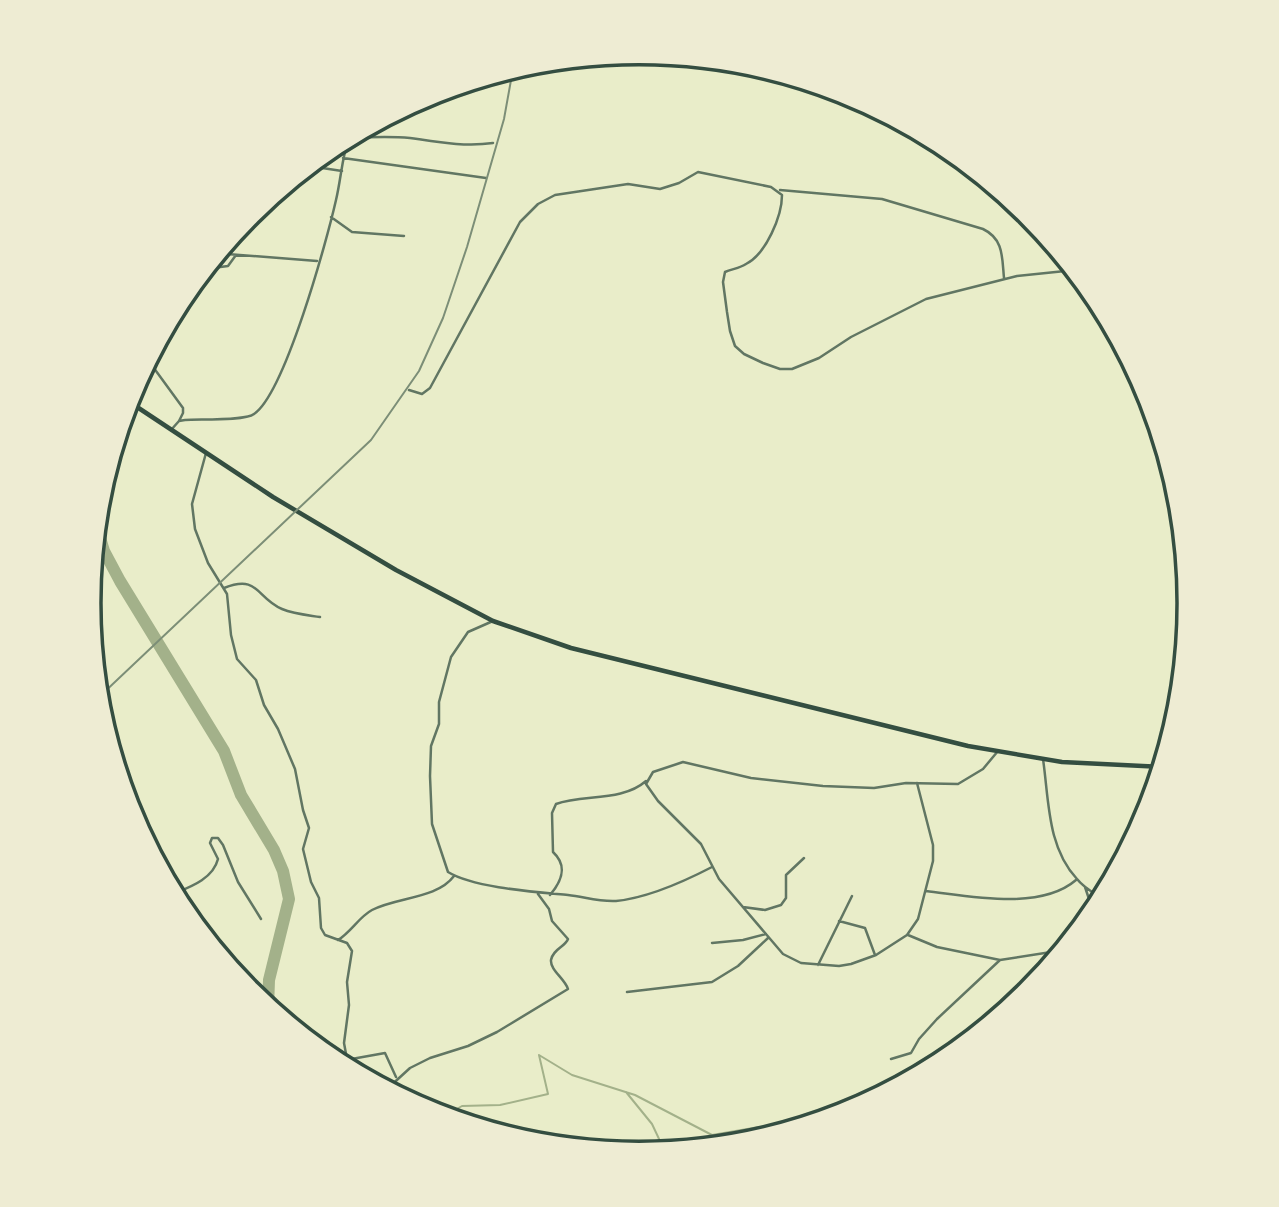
<svg xmlns="http://www.w3.org/2000/svg" width="1279" height="1207" viewBox="0 0 1279 1207" font-family="'Noto Sans',sans-serif">
  <style>
    .lines { fill: none; stroke-linecap: round; stroke-linejoin: round }
    .stream { stroke: #a3b18a; stroke-width: 2 }
    .river { stroke: #a3b18a; stroke-width: 12 }
    .minor { stroke: #617663; stroke-width: 2.5 }
    .trunk { stroke: #344e41; stroke-width: 4.5 }
    .rail { stroke: #7c8e77; stroke-width: 2 }
    .rim { fill: none; stroke: #344e41; stroke-width: 3.5 }
  </style>
  <rect width="100%" height="100%" fill="#e9edc9"/>
  <g class="lines">
    <!-- stream -->
    <path class="stream" d="M626 1092 652 1124 660 1141 673 1151
      M443 1117 462 1106 500 1105 548 1094 539 1055 572 1075 635 1095 712 1135 759 1127 768 1137"/>
    <!-- river -->
    <path class="river" d="M96 525 104 551 120 581 224 751 241 795 274 850 283 871 289 899 269 980 268 1008"/>
    <!-- minor -->
    <path class="minor" d="M349 138C369 137 390 136 410 138 438 142 465 147 493 143
      M343 158 486 178
      M309 166 342 171
      M780 190 882 199 983 229C1004 239 1002 258 1004 278
      M331 217 352 232 404 236
      M220 250 227 254 317 261
      M205 269 228 266 236 255
      M1125 357 1127 353
      M148 360 183 408V413L179 421
      M409 390 422 394 430 388 520 222 538 204 555 195 628 184 660 189 679 183 698 172 771 187 782 195C782 216 766 254 746 264 740 268 732 269 725 272L723 282 727 312 730 331 735 346 744 354 763 363 780 369H792L819 358 851 337 926 299 1017 276 1075 270
      M171 430 179 421 185 420C200 419 245 421 254 414 285 393 327 240 336 200 341 179 342 157 349 137
      M206 453 192 504 195 529 208 563 227 594 231 635 237 659 256 680 264 705 278 729 295 769 303 810 309 828 303 849 311 882 319 898 321 928 325 935 347 943 352 951 347 982 349 1005 344 1043 349 1070
      M224 588C259 574 256 598 282 609 294 614 307 615 320 617
      M493 621 468 632 451 657 439 702V724L431 746 430 776 432 824 448 872C474 888 537 892 568 895 585 897 599 902 616 901 646 898 685 881 712 867
      M1043 759C1049 800 1047 847 1077 879 1084 888 1094 893 1103 899
      M917 783 933 845V861L918 919 907 935 876 955 851 964 839 966 801 963 783 954 719 879 701 844 658 801 646 784 653 772 683 762 751 778 823 786 874 788 906 783 958 784 983 769 998 751
      M1085 887 1094 914
      M926 891C970 896 1040 911 1076 880
      M173 894C190 887 213 879 218 859L210 843 212 838H218L223 845 238 882 261 919
      M550 895C562 881 568 866 553 852L552 813 556 804C583 794 622 802 646 781
      M743 907 765 910 781 905 786 898V875L804 858
      M839 921 865 928 875 955
      M908 935 937 947 1000 960 1064 950
      M338 940C351 932 359 917 372 910 396 897 437 899 454 876
      M712 943 743 940 766 934
      M818 965 852 896
      M627 992 712 982 738 966 768 938
      M891 1059 911 1053 919 1039 937 1019 1000 960
      M346 1060 385 1053 396 1077
      M386 1090 410 1068 430 1058 468 1046 497 1032 568 989C565 979 550 970 551 960 553 949 565 947 568 939L552 921 549 909 538 894"/>
    <!-- trunk -->
    <path class="trunk" d="M128 401 273 497 396 570 493 621 571 648 968 746 1062 762 1163 767"/>
    <!-- rail -->
    <path class="rail" d="M98 698 371 440 419 371 443 318 467 247 504 119 513 69"/>
  </g>
  <!-- crop -->
  <path d="M0 0H1279V1207H0ZM101 603a538 538 0 1 1 1076 0a538 538 0 1 1-1076 0Z" fill="#eeecd3" fill-rule="evenodd"/>
  <path class="rim" d="M101 603a538 538 0 1 1 1076 0a538 538 0 1 1-1076 0Z"/>
</svg>
